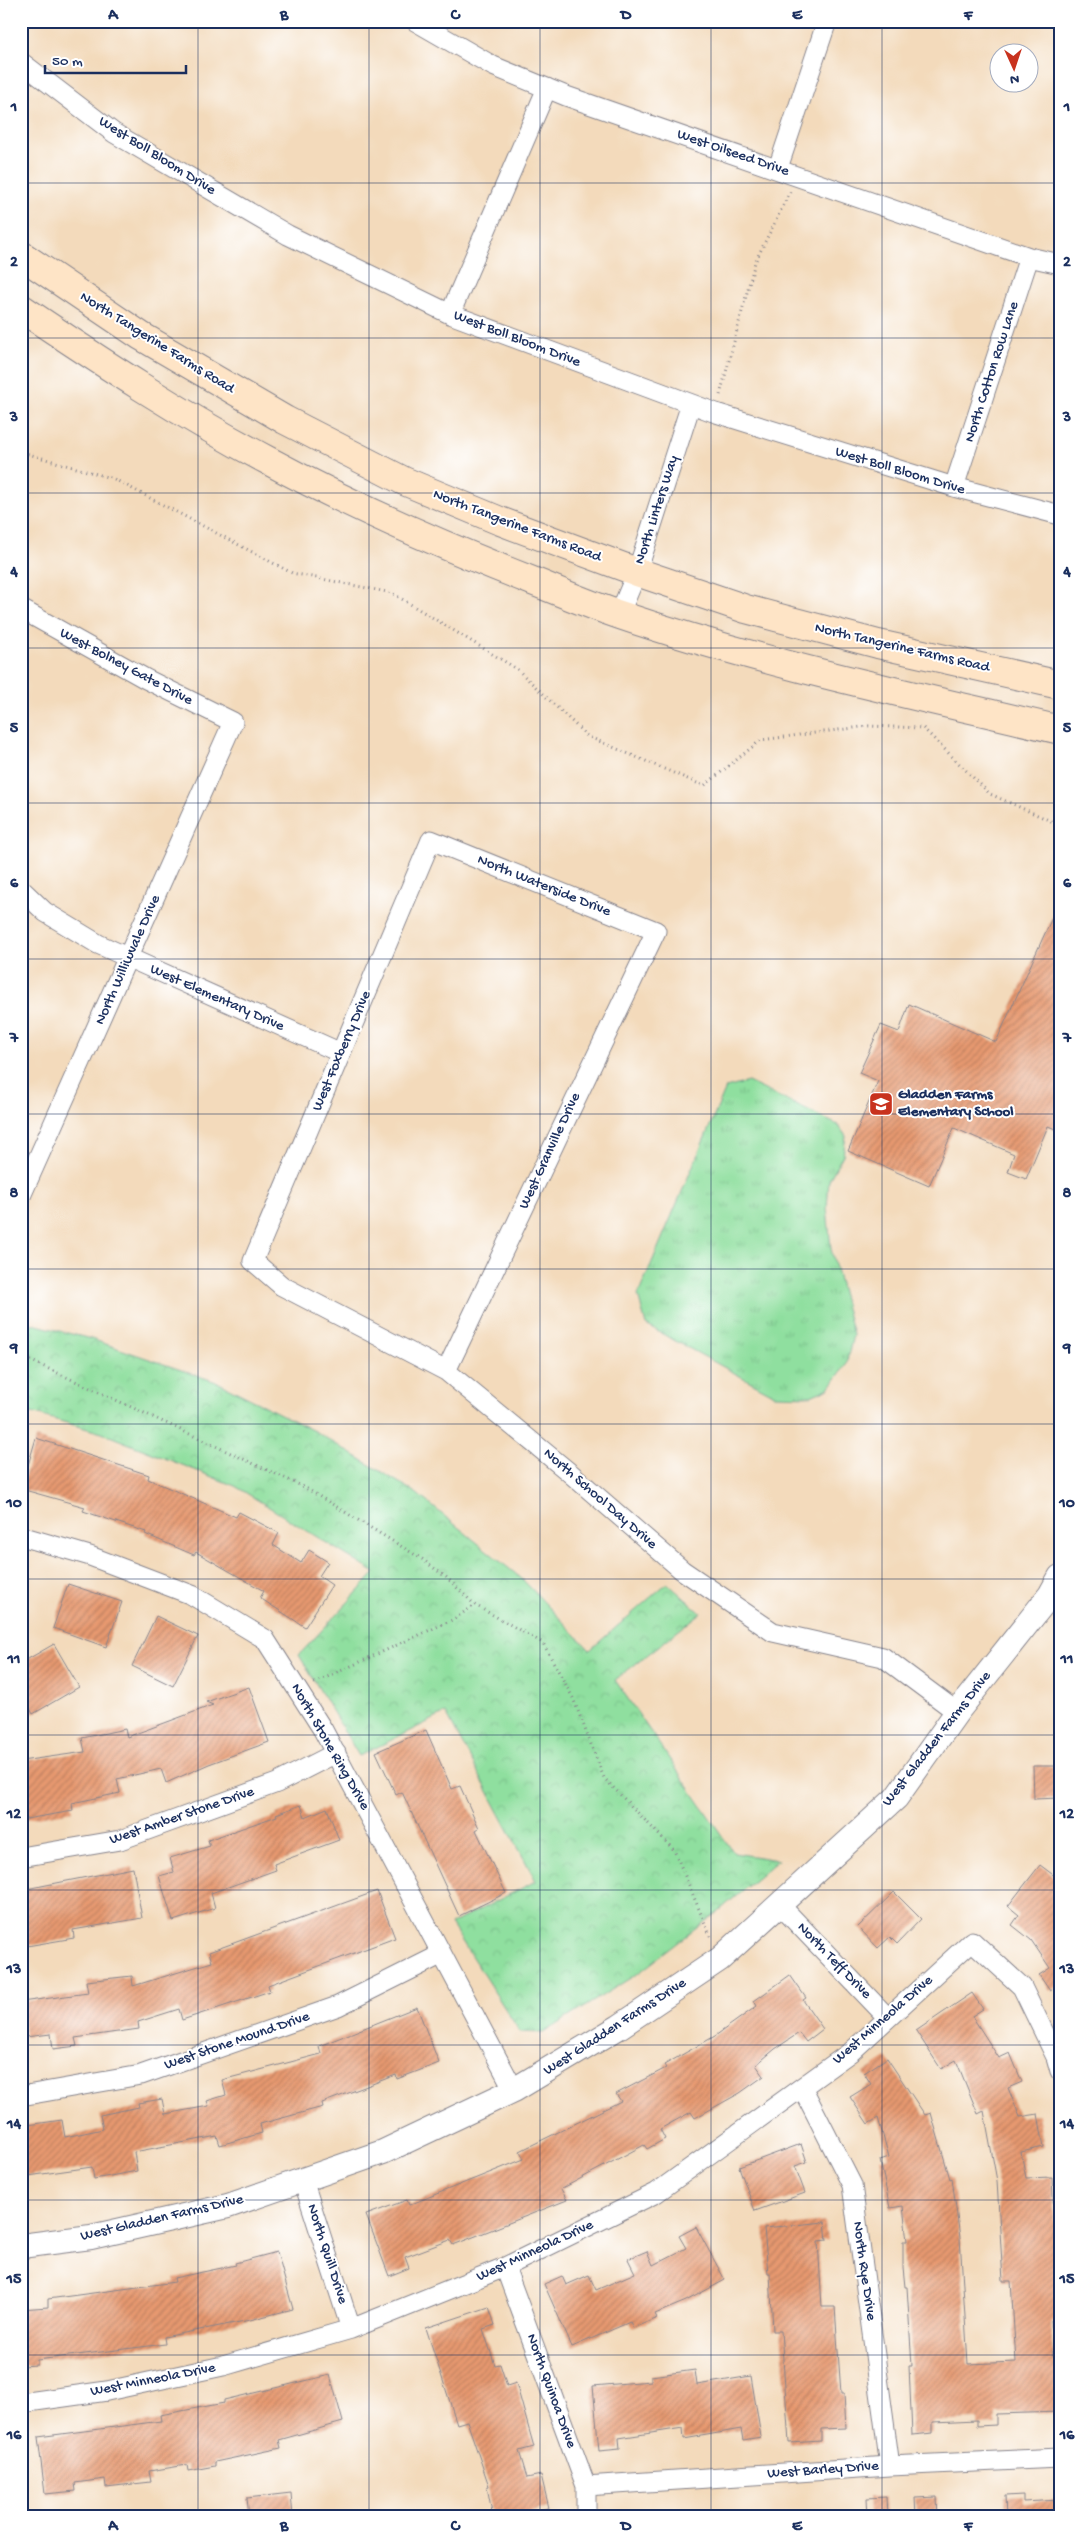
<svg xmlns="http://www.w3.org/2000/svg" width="1081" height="2538" viewBox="0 0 1081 2538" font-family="'Gochi Hand',sans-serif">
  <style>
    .grass { fill: url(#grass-tufts); stroke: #55877e }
    .park { fill: url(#park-crowns); stroke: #55877e }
    .building { fill: url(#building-hatch) }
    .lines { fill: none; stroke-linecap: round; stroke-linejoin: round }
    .minor-casing { stroke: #87848c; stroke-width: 21 }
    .tertiary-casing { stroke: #87848c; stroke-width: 26 }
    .secondary-casing { stroke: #87848c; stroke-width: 30 }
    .path { stroke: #87848c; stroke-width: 3; stroke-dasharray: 1 4; stroke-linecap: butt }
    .minor { stroke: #fff; stroke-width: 19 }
    .tertiary { stroke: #fff; stroke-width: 24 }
    .secondary { stroke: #fee4c6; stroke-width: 28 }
    .grid { fill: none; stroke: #1b2f5e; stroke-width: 1; stroke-opacity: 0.55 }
    .labels { text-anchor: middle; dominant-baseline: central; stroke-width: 4; stroke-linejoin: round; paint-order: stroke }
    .street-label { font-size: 15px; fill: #1b2f5e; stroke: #fff }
    .poi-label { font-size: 15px; font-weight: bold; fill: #1b2f5e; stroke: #fff; text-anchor: start }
    .neatline { fill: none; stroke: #1b2f5e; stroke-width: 2 }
    .grid-label { font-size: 16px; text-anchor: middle; font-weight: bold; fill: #1b2f5e }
  </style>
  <defs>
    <pattern id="grass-tufts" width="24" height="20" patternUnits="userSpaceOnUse" patternTransform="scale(1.25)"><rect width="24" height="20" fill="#8fdf9f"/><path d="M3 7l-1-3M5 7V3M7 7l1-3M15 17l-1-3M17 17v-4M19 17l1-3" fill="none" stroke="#7bc08b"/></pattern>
    <pattern id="park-crowns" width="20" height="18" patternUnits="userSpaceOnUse" patternTransform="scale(1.25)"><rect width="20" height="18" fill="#8fdf9f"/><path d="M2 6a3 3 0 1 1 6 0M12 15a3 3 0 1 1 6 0" fill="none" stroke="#7bc08b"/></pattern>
    <pattern id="building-hatch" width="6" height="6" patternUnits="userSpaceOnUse" patternTransform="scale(1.25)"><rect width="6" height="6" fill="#e79970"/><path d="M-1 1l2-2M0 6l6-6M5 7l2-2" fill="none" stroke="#ba7d5f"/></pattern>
  </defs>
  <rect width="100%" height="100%" fill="#fff"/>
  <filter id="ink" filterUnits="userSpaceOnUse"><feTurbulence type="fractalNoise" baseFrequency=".02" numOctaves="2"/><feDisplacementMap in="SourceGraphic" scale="10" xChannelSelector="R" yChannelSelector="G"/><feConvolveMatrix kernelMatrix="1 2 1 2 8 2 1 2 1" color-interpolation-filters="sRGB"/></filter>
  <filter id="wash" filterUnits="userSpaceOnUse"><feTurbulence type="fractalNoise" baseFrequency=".0096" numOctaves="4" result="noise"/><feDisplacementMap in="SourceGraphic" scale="20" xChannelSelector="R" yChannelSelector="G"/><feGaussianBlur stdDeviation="1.12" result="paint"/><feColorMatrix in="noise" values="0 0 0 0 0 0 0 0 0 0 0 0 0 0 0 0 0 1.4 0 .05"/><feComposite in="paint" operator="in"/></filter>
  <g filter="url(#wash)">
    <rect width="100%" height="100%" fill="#f3dabb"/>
    <!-- grass -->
    <path class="grass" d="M748 1082 838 1125 846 1136 843 1155 829 1180 827 1208 831 1249 853 1335 846 1365 829 1388 811 1396 775 1395 646 1325 638 1295 726 1088Z"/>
    <!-- park -->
    <path class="park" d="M21 1321 91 1339 219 1383 316 1432 416 1493 522 1579 590 1650 667 1583 701 1613 615 1680 734 1853 778 1860 720 1910 640 1972 543 2033 520 2032 451 1924 536 1881 446 1713 359 1756 299 1655 375 1573 235 1486 102 1433 21 1410Z"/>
    <g id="blocks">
      <!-- building -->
      <path class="building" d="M1060 900V1131L1048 1126 1026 1179 1008 1172 1014 1154 954 1128 929 1186 848 1151 878 1081 859 1073 881 1025 899 1032 909 1004 996 1042Z
        M36 1438 149 1475 148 1479 236 1517 239 1512 279 1533 273 1545 301 1563 309 1550 328 1562 319 1576 332 1585 305 1627 260 1598 264 1591 196 1552 194 1555 145 1534 146 1532 83 1511 85 1507 21 1489Z
        M68 1584 122 1602 106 1647 53 1628Z
        M156 1616 198 1636 173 1686 132 1666Z
        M54 1644 79 1687 33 1714 21 1693V1663Z
        M249 1687 269 1742 209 1764 166 1783 161 1769 117 1779 120 1793 72 1803 73 1811 26 1819 21 1761 85 1752 82 1738 125 1729 127 1737 213 1705 206 1702Z
        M426 1730 452 1789 460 1786 479 1828 476 1830 506 1893 459 1916 402 1792 396 1795 376 1752Z
        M1033 1766H1060V1798L1034 1799Z
        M301 1805 305 1817 327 1808 339 1840 274 1864 276 1870 211 1893 215 1908 173 1921 159 1876 174 1872 170 1858 210 1846 208 1840 277 1816 276 1814Z
        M1040 1865 1060 1880V1985L1050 1991 1039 1975 1050 1968 1031 1940 1012 1925 1019 1915 1008 1906Z
        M133 1868 142 1918 73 1930 74 1938 27 1946 21 1914V1890Z
        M377 1891 395 1938 268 1985 270 1991 182 2020 179 2009 138 2022 139 2029 75 2038 77 2046 53 2049 51 2034 25 2037 21 2002 88 1993 86 1981 132 1976 133 1986 212 1962 209 1952Z
        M894 1892 921 1919 897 1944 890 1937 878 1948 858 1927Z
        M790 1975 806 1998 803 2000 823 2029 806 2042 799 2033 775 2049 756 2065 764 2076 740 2093 695 2118 691 2112 660 2129 665 2139 647 2149 644 2145 561 2189 567 2200 453 2245 450 2240 405 2257 409 2268 389 2276 366 2215 407 2200 409 2205 524 2159 520 2151 621 2101 616 2094 666 2068 664 2065 715 2036 757 2006 754 2001Z
        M972 1993 983 2009 972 2016 999 2058 1010 2053 1022 2082 1008 2088 1020 2117 1038 2114 1044 2147 1021 2152 1026 2178 1052 2177 1060 2321H1051L1053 2356H1060V2412L996 2414V2425L977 2426V2420L933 2422V2433L912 2435 909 2366H912L907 2287H905L903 2267V2241H907L903 2206 890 2208 880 2160 889 2157 878 2118 868 2124 850 2097 871 2084 864 2073 887 2058 925 2115 931 2113 950 2179 952 2178 960 2238 968 2364 1016 2362 1011 2281H1003L997 2181 984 2111 978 2114 956 2060 941 2069 916 2031Z
        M417 2007 439 2063 397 2079 396 2075 322 2103 323 2107 260 2124 262 2133 220 2145 217 2136 134 2152 137 2171 94 2179 92 2167 21 2177V2126L62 2120 65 2137 103 2129 100 2115 139 2107 138 2103 162 2099 165 2114 209 2106 207 2101 226 2095 222 2080 321 2054 319 2046Z
        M801 2144 807 2162 795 2166 805 2193 755 2211 739 2167Z
        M825 2222 827 2240 818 2241 822 2307H835L841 2394H844L846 2428 821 2429V2441L789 2443 781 2331H773L770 2273H768L764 2228Z
        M696 2227 725 2280 686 2301 655 2314 657 2318 633 2328 630 2322 572 2347 544 2284 562 2276 566 2285 589 2275 596 2290 635 2273 628 2259 647 2251 653 2265 686 2248 679 2236Z
        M277 2252 293 2309 250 2320 164 2337 165 2344 37 2360V2365L21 2366V2309L48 2307V2299L175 2282 174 2278 236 2265 235 2263Z
        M489 2307 495 2325 483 2329 495 2365 500 2364 507 2386 516 2383 534 2447 519 2451 527 2478 541 2475 549 2508 525 2513V2517H493L487 2487 489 2486 467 2421 457 2424 426 2328Z
        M695 2370 697 2385 751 2376 761 2437 743 2440 741 2429 684 2439 683 2428 619 2438 620 2449 599 2451 593 2386 651 2381V2376Z
        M330 2375 343 2422 279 2440 281 2448 215 2462V2466L188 2471 187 2465 149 2471 151 2482 106 2487 105 2479 75 2483 76 2491 45 2494 38 2437 161 2421 160 2415 224 2403V2400Z
        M291 2493 293 2517H249L247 2498Z
        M1023 2495V2502L1060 2500V2517H1006L1005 2496Z
        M886 2497 887 2517H868L867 2498Z
        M937 2497 938 2517H916L915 2498Z"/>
    </g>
  </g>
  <g filter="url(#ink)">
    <use href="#blocks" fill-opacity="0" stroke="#87848c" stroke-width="1"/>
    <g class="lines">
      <defs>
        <path id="minor" d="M415 21 493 66 566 96 1029 257 1060 264
          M21 62 114 133 288 235 450 314 716 413 954 487 1060 515
          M778 168 827 21
          M450 314 547 88
          M954 487 1029 257
          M21 609 146 679 233 722 21 1196
          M619 615 637 572 691 404
          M21 889 45 912 98 944 341 1053
          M446 1371 656 931 431 840 253 1261 282 1286 446 1371 570 1473 682 1570 773 1632 883 1657 957 1712
          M21 1536 90 1556 192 1595 265 1639 323 1730 514 2090
          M21 1857 120 1840 277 1783 336 1753
          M779 1904 888 2018
          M802 2087 852 2185 890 2466
          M21 2096 141 2075 338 2006 442 1954
          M303 2180 351 2329
          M505 2267 586 2486V2517
          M21 2403 107 2391 223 2366 351 2329 505 2267 656 2193 852 2051 972 1941 1022 1987 1056 2057 1060 2071
          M586 2486 890 2466 1060 2458"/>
        <path id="tertiary" d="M21 2246 91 2237 228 2206 383 2152 514 2090 619 2027 720 1959 896 1798 957 1712 1050 1595 1060 1577"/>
        <path id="secondary" d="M21 255 141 336 285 420 404 481 500 521 637 572 746 609 878 644 1060 685
          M21 308C101 362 182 415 267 460 352 506 441 545 530 580 560 592 590 605 620 615 764 664 913 695 1060 730"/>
      </defs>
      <!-- minor casing -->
      <use href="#minor" class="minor-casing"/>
      <!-- tertiary casing -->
      <use href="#tertiary" class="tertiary-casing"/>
      <!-- secondary casing -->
      <use href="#secondary" class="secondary-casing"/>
      <!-- path -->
      <path class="path" d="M720 395 755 262 790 192
        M21 447 25 453 114 479 292 573 392 593 517 669 587 736 704 786 761 740 869 726 923 728 990 794 1060 825
        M21 1356 304 1487 422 1559 446 1577 475 1605 543 1643 573 1698 604 1778 674 1850 712 1940
        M314 1683 452 1620 475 1605"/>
      <!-- minor -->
      <use href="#minor" class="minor"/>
      <!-- tertiary -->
      <use href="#tertiary" class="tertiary"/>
      <!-- secondary -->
      <use href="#secondary" class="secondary"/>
    </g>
  </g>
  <!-- grid -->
  <path class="grid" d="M198 21V2517M369 21V2517M540 21V2517M711 21V2517M882 21V2517M21 183H1060M21 338H1060M21 493H1060M21 648H1060M21 803H1060M21 959H1060M21 1114H1060M21 1269H1060M21 1424H1060M21 1579H1060M21 1735H1060M21 1890H1060M21 2045H1060M21 2200H1060M21 2355H1060"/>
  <!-- icons -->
  <defs>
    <symbol id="school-square" viewBox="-11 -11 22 22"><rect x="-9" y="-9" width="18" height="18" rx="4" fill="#c8321e" stroke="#fff"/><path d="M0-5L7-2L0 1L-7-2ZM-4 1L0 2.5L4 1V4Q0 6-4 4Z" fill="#fff"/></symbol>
  </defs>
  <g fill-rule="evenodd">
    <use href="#school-square" x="867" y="1090" width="28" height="28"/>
  </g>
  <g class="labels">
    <!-- street labels -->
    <g class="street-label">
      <text transform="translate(733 153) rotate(19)">West Oilseed Drive</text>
      <text transform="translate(157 156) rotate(32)">West Boll Bloom Drive</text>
      <text transform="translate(517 339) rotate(21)">West Boll Bloom Drive</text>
      <text transform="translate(157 343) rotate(32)">North Tangerine Farms Road</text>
      <text transform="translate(992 372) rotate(-72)">North Cotton Row Lane</text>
      <text transform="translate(900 471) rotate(17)">West Boll Bloom Drive</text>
      <text transform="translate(657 510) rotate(-72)">North Linters Way</text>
      <text transform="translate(517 526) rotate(21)">North Tangerine Farms Road</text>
      <text transform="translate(902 648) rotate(13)">North Tangerine Farms Road</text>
      <text transform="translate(126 667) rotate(28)">West Bolney Gate Drive</text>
      <text transform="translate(544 886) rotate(22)">North Waterside Drive</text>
      <text transform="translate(128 960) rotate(-66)">North Williwvale Drive</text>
      <text transform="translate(217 998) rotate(24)">West Elementary Drive</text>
      <text transform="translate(342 1051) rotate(-67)">West Foxberry Drive</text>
      <text transform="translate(550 1151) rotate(-65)">West Granville Drive</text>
      <text transform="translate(600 1499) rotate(41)">North School Day Drive</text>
      <text transform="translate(937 1739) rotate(-52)">West Gladden Farms Drive</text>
      <text transform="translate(330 1747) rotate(60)">North Stone Ring Drive</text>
      <text transform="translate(182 1816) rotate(-19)">West Amber Stone Drive</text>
      <text transform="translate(834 1961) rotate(46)">North Teff Drive</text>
      <text transform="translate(883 2020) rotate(-41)">West Minneola Drive</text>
      <text transform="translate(615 2027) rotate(-33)">West Gladden Farms Drive</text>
      <text transform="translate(237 2041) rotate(-19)">West Stone Mound Drive</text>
      <text transform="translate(162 2218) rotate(-13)">West Gladden Farms Drive</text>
      <text transform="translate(535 2251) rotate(-25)">West Minneola Drive</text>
      <text transform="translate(327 2254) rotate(72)">North Quill Drive</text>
      <text transform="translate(864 2271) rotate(82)">North Rye Drive</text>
      <text transform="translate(153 2380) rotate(-11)">West Minneola Drive</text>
      <text transform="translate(551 2391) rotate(70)">North Quinoa Drive</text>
      <text transform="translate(823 2470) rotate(-4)">West Barley Drive</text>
    </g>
    <!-- poi labels -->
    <g class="poi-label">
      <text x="898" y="1095">Gladden Farms<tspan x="898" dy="17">Elementary School</tspan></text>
    </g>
  </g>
  <!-- margin -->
  <rect width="1081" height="2538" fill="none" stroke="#fff" stroke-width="55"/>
  <!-- north arrow -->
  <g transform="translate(1014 68) rotate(177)"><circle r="24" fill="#ffffff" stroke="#a4acbf"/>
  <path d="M0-4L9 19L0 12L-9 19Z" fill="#c8321e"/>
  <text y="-8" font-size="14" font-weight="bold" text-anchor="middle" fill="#1b2f5e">N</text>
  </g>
  <!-- scale -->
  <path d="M45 65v8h141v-8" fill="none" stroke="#1b2f5e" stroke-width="2.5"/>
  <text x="52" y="65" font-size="15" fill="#1b2f5e" stroke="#ffffff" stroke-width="4" paint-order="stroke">50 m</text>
  <rect x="28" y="28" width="1026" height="2482" class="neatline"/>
  <g class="grid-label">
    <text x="113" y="19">A</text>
    <text x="284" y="19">B</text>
    <text x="455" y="19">C</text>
    <text x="626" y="19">D</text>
    <text x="797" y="19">E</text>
    <text x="968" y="19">F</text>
    <text x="14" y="111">1</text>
    <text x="1067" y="111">1</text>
    <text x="14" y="266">2</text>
    <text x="1067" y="266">2</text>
    <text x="14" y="421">3</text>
    <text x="1067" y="421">3</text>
    <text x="14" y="576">4</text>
    <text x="1067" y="576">4</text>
    <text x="14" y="732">5</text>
    <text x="1067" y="732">5</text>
    <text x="14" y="887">6</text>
    <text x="1067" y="887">6</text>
    <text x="14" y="1042">7</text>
    <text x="1067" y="1042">7</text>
    <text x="14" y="1197">8</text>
    <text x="1067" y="1197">8</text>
    <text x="14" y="1352">9</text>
    <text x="1067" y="1352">9</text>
    <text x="14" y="1507">10</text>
    <text x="1067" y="1507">10</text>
    <text x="14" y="1663">11</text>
    <text x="1067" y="1663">11</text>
    <text x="14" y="1818">12</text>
    <text x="1067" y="1818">12</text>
    <text x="14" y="1973">13</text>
    <text x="1067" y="1973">13</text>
    <text x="14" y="2128">14</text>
    <text x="1067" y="2128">14</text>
    <text x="14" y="2283">15</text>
    <text x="1067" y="2283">15</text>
    <text x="14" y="2439">16</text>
    <text x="1067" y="2439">16</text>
    <text x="113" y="2530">A</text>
    <text x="284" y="2530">B</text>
    <text x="455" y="2530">C</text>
    <text x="626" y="2530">D</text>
    <text x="797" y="2530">E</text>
    <text x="968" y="2530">F</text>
  </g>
</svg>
